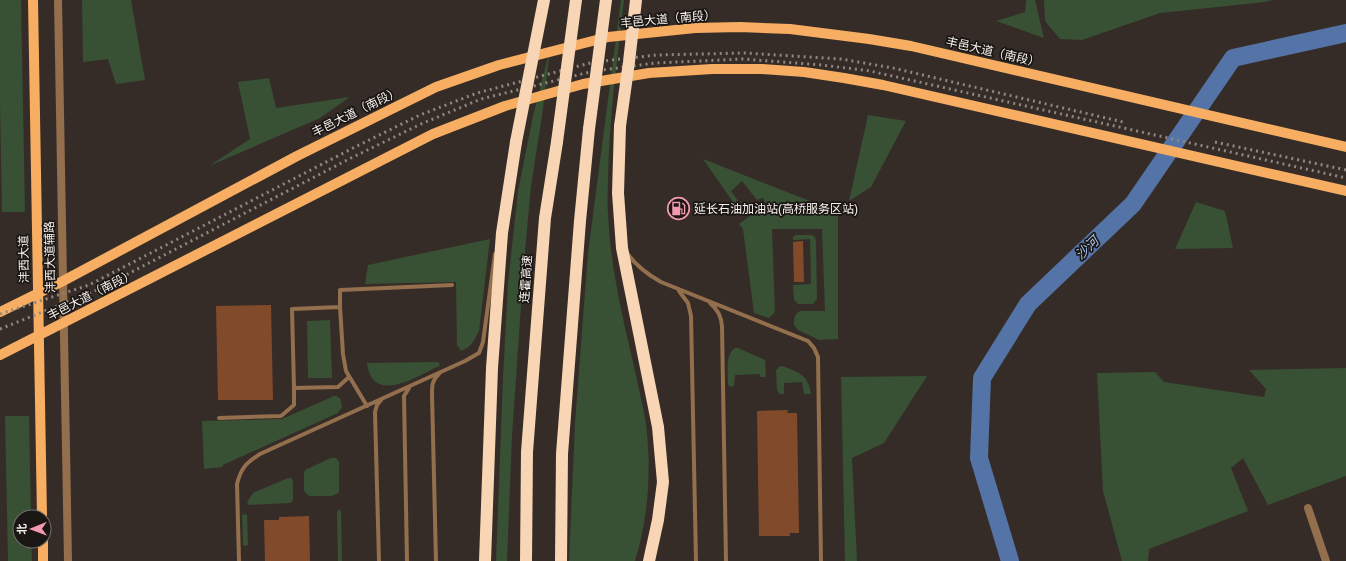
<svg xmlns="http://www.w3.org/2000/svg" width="1346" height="561" viewBox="0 0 1346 561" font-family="Arial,'Noto Sans SC',sans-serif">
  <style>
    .green { fill: #385034 }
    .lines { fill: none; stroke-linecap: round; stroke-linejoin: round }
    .river { stroke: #5473a6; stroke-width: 18 }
    .building { fill: #814a2b }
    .service { stroke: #936f4d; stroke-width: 4 }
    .minor { stroke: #936f4d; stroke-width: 8 }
    .primary { stroke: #f7ae63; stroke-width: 10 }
    .motorway { stroke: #f8d5b4; stroke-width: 12 }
    .rail { stroke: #8f8682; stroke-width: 3; stroke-dasharray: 2 4; stroke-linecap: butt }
    .motorway-bridge { stroke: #f8d5b4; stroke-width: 12 }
    .labels { text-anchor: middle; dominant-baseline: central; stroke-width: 3.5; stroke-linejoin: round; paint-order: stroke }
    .street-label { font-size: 12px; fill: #f9f2ef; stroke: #1a1613 }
    .poi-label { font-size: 12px; fill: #f9f2ef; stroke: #1a1613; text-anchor: start }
    .water-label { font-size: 13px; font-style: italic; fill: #b1cdfa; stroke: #1a1613 }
  </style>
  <rect width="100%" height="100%" fill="#362c27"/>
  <!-- green -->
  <path class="green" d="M0 0H21L25 212H2L0 103Z
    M82 0H131L145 80 116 84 108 59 83 62Z
    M621 0H624C617 60 609 120 608 180 608 191 607 202 608 213 610 266 623 319 635 371 639 391 645 412 647 433 651 476 648 519 635 561H569L575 423 588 253Z
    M1026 0H1035L1044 38 996 21 1025 12Z
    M1044 0H1272L1265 2 1160 13 1082 40 1060 39 1045 21Z
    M550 49 542 116 531 186 524 262 512 436 507 561H496L503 378 508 283 518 191 533 116Z
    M269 78 276 108 350 97 320 118 209 166 250 139 238 82Z
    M868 115 906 121 871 187 849 201Z
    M703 159 838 212V339L819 340 798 330 794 325C794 319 794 314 800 311H825L822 229H772L775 312 769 318 754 313 743 229 739 224 766 204 763 198 757 200 742 181 731 191 744 209 734 216 727 208 733 202Z
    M1196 202 1225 211 1233 248 1175 249Z
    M796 235H811L815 237 816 242 817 299 813 304H798L794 300 793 285 811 284 810 239 793 240V237Z
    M490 239 479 331C475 339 471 348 461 351L457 345 456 282 365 284 368 265Z
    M330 320 332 378H308L307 321Z
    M735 348H738L765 360 766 377H760V374L735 375 734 386 732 387 729 386 728 384C728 374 725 354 735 348Z
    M438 362 440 365 439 366C418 376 372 406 367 363Z
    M783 366C799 373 808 374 811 394H804L802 382 784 383V394H780L777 390 776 370 779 367Z
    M1346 368V476L1268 505 1243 458 1231 468 1248 511 1149 549 1148 561H1122L1103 491 1097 373 1155 372 1164 382 1264 397 1266 389 1249 370Z
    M927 376 884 443 852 458 857 561H845L841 377Z
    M334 396C341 396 341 401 342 407L338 413 223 465 222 467 204 469 202 421 282 419Z
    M5 416H29L31 517H20V541H31L32 561H8Z
    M331 458H336L339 462V493L331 496H309L304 491V473L305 470Z
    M288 478H291L293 481V499L292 502 289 503 249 505 247 502 253 493Z
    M339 509 341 512 342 561H338L337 512Z
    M245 514 247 515 248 545 245 546 243 545 242 515Z"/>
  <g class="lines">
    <!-- river -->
    <path class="river" d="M1010 561 979 458 982 378 1028 304 1133 204 1233 58 1346 33"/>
  </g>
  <!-- building -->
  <path class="building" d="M803 241 804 282H794L793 242Z
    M271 305 273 400H218L216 306Z
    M788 410 787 413H797L799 533H790V536H759L757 411Z
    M309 516 310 561H265L264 520H279V517Z"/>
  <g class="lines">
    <!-- service -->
    <path class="service" d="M627 253C636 266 647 274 661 282L808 341 814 348 818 357 821 561
      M679 291 688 303 691 316 696 561
      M710 303C718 310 721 316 722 326L726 561
      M340 307V290L452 285
      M349 377 338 387 294 388 292 309 340 307 343 354 346 371 367 406
      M219 418 281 416 294 405V388
      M239 561 237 484C241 468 246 463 260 454L465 361 479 353 483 342 495 254
      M379 561 375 412 377 405 381 400
      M407 561 404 396 409 388
      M436 561 432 394C432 386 432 380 439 374"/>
    <!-- minor -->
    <path class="minor" d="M58 0 68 561
      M1308 508 1326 561"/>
    <!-- primary -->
    <path class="primary" d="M33 0 42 517
      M0 312 63 281 297 156 436 87 499 65 608 37 695 28 740 27 790 29 869 39 911 46 1346 147
      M0 355 433 134 505 106 583 84 649 73 712 69H762L804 72 844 78 883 85 1346 191
      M43 541V561"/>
    <!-- motorway -->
    <path class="motorway" d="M620 126 618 193 622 248 658 427 663 482 658 520 649 561
      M485 561 492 368 502 233 516 142
      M526 561 527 452 545 218 557 142
      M561 561 562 454 580 221 589 129"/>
    <!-- rail -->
    <path class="rail" d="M1215 142 1346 170
      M0 314 89 285 357 146 420 115 477 93 594 62 657 55 744 53 841 59 893 68 1123 122
      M0 329 97 290 351 158 421 124 481 99 594 71 656 63 743 59 822 65 870 71 1346 178"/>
    <!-- motorway-bridge -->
    <path class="motorway-bridge" d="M620 126 629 62 636 0
      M589 129 606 0
      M516 142 544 0
      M557 142 576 0"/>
  </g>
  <!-- icons -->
  <defs>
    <symbol id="fuel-ring" viewBox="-11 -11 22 22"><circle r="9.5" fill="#1a1613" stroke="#f29aad" stroke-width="1.5"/><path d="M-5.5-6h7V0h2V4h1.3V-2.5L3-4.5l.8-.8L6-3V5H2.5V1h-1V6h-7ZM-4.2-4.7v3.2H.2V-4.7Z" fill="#f29aad"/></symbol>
  </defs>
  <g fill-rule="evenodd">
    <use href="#fuel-ring" x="666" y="196" width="25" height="25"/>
  </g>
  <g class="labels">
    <!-- street labels -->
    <g class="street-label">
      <text transform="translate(668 19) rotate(-5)">丰邑大道（南段）</text>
      <text transform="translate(993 52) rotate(13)">丰邑大道（南段）</text>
      <text transform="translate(356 112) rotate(-26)">丰邑大道（南段）</text>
      <text transform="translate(50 257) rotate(-91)">沣西大道辅路</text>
      <text transform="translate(24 259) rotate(-91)">沣西大道</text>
      <text transform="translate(526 279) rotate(-86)">连霍高速</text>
      <text transform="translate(91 295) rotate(-27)">丰邑大道（南段）</text>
    </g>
    <!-- poi labels -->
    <g class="poi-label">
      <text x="694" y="209">延长石油加油站(高桥服务区站)</text>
    </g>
    <!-- water labels -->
    <g class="water-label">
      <text transform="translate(1087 248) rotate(-44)">沙河</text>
    </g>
  </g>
  <!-- north arrow -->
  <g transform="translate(32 529) rotate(269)"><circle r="19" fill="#1a1613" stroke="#736e6b"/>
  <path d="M0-3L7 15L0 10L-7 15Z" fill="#f29aad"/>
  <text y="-6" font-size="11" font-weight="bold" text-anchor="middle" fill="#f9f2ef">北</text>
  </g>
</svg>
